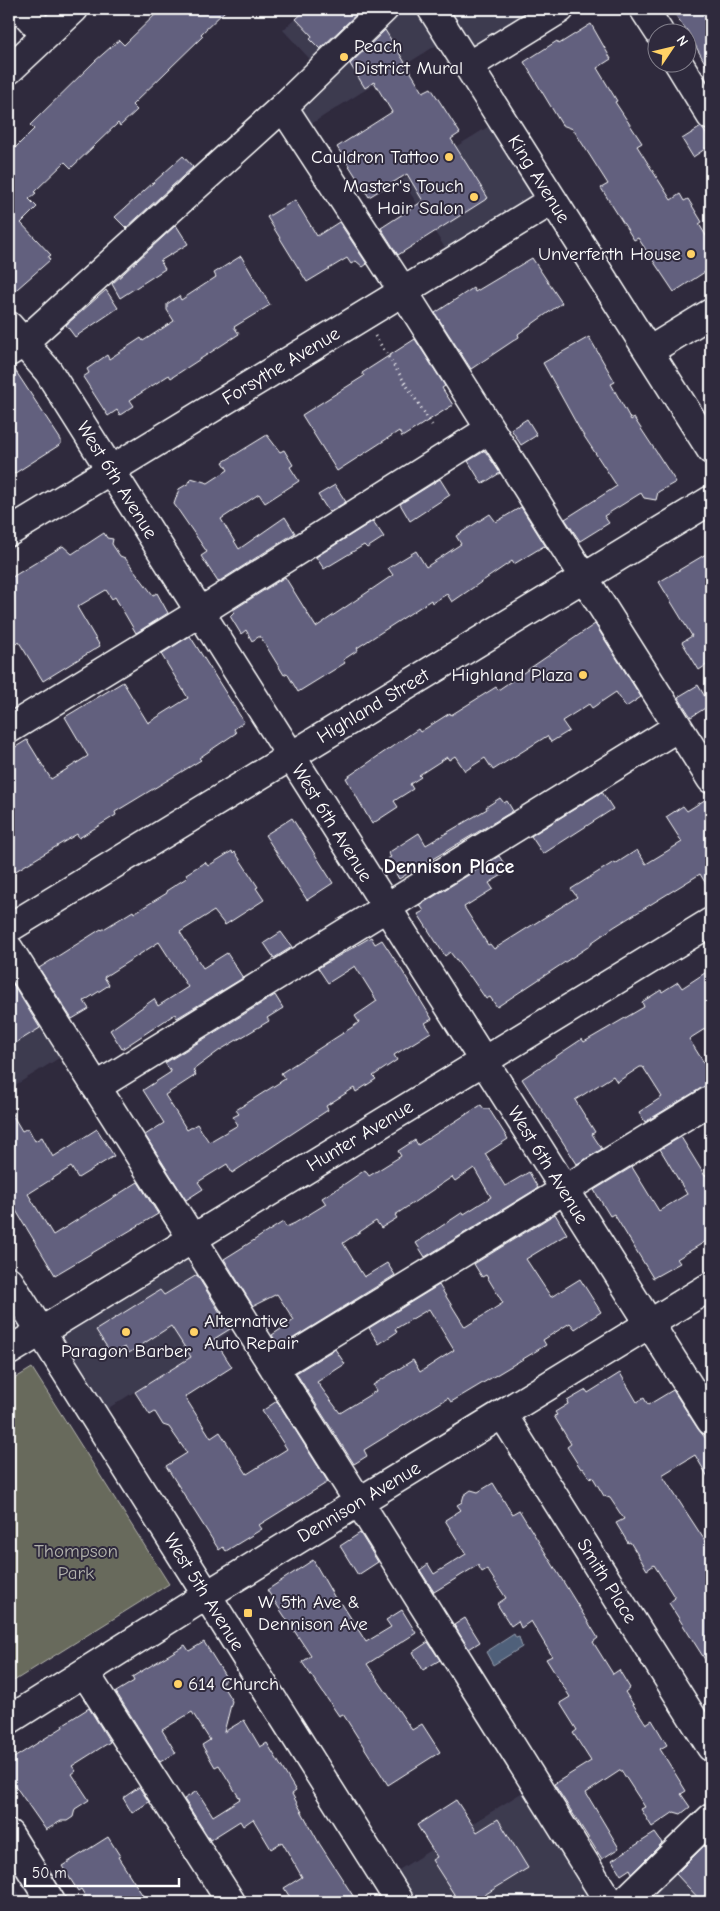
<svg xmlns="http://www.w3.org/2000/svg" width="720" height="1911" viewBox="0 0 720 1911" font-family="'Comic Neue',sans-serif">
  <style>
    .built { fill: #3e3a50 }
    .green { fill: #686a5c; stroke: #b4b4ae }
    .water { fill: #50607a; stroke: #96a0af }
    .building { fill: #62607e; stroke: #fff }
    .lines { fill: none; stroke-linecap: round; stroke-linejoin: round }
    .minor-casing { stroke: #fff; stroke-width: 31 }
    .major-casing { stroke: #fff; stroke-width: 31 }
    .path { stroke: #fff; stroke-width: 3; stroke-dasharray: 1 4; stroke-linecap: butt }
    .minor { stroke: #2f2a3d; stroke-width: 28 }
    .major { stroke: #2f2a3d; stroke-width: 28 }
    .poi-dot { fill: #ffd166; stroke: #2f2a3d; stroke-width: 2 }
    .labels { text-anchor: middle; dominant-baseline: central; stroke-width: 4; stroke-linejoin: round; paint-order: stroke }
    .poi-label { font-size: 19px; fill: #fff; stroke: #2f2a3d; text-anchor: start }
    .street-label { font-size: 19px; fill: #fff; stroke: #2f2a3d }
    .park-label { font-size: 19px; fill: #b4b4ae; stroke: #2f2a3d }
    .neighbourhood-label { font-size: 20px; font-weight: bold; fill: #fff; stroke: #2f2a3d }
  </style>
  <rect width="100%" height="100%" fill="#2f2a3d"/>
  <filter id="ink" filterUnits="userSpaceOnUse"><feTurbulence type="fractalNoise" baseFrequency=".02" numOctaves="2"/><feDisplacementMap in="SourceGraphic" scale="10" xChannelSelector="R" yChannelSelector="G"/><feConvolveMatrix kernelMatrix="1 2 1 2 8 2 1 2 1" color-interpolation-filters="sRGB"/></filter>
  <g filter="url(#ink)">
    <!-- built -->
    <path class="built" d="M306 9 415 10 566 9 461 78 440 43 287 139 271 116 320 70 283 30Z
      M499 120 549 200 452 259 402 180Z
      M9 949 72 1050 9 1089Z
      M192 1238 245 1323 94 1417 40 1331Z
      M534 1785 608 1902H378L395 1892 386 1878Z
      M711 1819V1902H625Z
      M9 1878 24 1902H9Z"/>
    <!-- green -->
    <path class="green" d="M32 1368 169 1584 9 1684V1382Z"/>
    <!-- water -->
    <path class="water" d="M514 1634 516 1638 519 1637 522 1647 493 1665 486 1652Z"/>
    <!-- building -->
    <path class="building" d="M161 9H227L201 34 203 36 132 105 137 110 120 126 118 123 71 168 65 162 34 192 36 193 29 199 37 207 21 223 51 255 48 257 50 260 9 296V154L34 129 30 125 95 61 119 40 124 45Z
      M307 9H362L320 49 310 39 312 36 296 19Z
      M671 9H706L711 18V74L688 32Z
      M591 24 611 59 597 68 617 101 615 102 642 143 637 146 671 200 680 194 684 201 688 199 702 222 699 224 711 244V268L674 292 638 238 634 240 601 188 608 184 573 129 562 125 524 62 557 41 559 44Z
      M385 30 423 92 431 88 460 133 451 139 488 198 398 255 381 228 423 201 407 174 369 197 337 147 392 112 374 82 365 88 350 64Z
      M701 127 711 140V145L693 157 682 139Z
      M183 156 193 167 126 228 115 217Z
      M295 200 317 236 339 222 367 264 363 267 356 261 351 264 347 258 307 282 267 217Z
      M176 225 188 244 160 261 165 269 120 298 112 284Z
      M241 256 270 305 234 327 239 334 171 378 169 375 130 400 134 406 120 415 117 410 108 416 83 377 89 373 87 369 107 355 109 359 141 338 143 341 174 321 167 310V304L179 296 181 300 216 277 214 273Z
      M532 258 562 303 518 334 519 337 471 369 435 313 473 288 475 292Z
      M106 290 118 308 75 337 66 325Z
      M589 337 615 382 611 384 631 420 634 418 676 482 658 492 656 500 644 498 641 493 604 516 609 523 580 541 565 519 617 486 580 430 543 363Z
      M415 339 445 386 442 388 453 405 402 437 399 431 337 471 302 415 364 376 362 373Z
      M9 367H13L61 440V444L9 477Z
      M527 419 537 435 521 445 511 429Z
      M267 435 280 452 284 450 293 465 290 467 299 481 265 503 259 494 221 519 239 549 285 517 295 533 218 582 201 556 207 552 174 504 179 489 189 483 191 478 208 483 228 470 223 462Z
      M485 451 500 473 482 484 468 461Z
      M440 479 450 495 410 521 400 504Z
      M335 485 346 502 329 512 318 495Z
      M521 507 548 550 544 546 514 564 512 561 452 602 447 594 432 603 431 600 357 648 358 650 343 660 345 663 298 692 287 673 284 675 260 636 252 641 246 630 241 634 230 616 234 612 233 610 285 577 316 627 393 575 388 568 416 551 426 567 461 544 456 536 490 514 496 522Z
      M373 521 384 537 367 548 364 545 324 569 316 557Z
      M104 533 107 538 113 539 112 544 120 556 125 558 153 595 157 593 168 613 136 633 115 597 112 599 106 590 77 607 100 646 43 681 19 642 9 648V579L63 546 72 554Z
      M711 551V662L699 670 682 642 692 636 659 582Z
      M595 624 641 697 626 707 616 692 592 708 589 704 562 721 569 731 551 742 547 736 493 770 485 758 465 771 455 756 449 760 447 757 419 775 421 777 410 784 413 789 394 801 398 807 372 824 346 778 418 729 420 732 450 713 451 715 496 687 498 690Z
      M190 636 244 722 234 729 236 733 199 758 201 760 115 812 116 815 79 838 77 834 9 875V751L27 740 51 779 88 756 65 717 123 682 148 723 188 698 161 654Z
      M698 685 710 705 691 717 678 697Z
      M602 792 613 809 543 854 531 836Z
      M711 796V892L700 874 614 927 591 943V945L497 1007 490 997 486 999 470 976 469 977 450 952 445 956 418 914 424 911 420 905 499 856 509 871 489 883 493 889 464 907 488 945 490 944 494 949 577 897 571 889 614 862 615 864 637 850 646 864 682 842 666 817 683 806 687 811Z
      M500 798 504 803 507 801 513 811 399 879 387 859 391 857 388 853 419 833 426 845 487 809 486 807Z
      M292 818 333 883 307 900 265 835Z
      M232 851 233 854 235 852 258 887 256 888 264 900 225 925 214 911 180 932 203 968 227 953 243 978 177 1018 175 1014 122 1049 110 1030 154 999 158 1006 188 987 159 942 104 977 109 985 84 1001 89 1009 72 1019 39 968 101 929 102 930 133 911 134 913 167 893 166 891 188 877 186 874 205 862 208 866Z
      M281 932 292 947 274 958 264 943Z
      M371 937 375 944 382 940 403 972 432 1019 425 1023 431 1032 394 1055 397 1060 373 1076 376 1079 356 1092 354 1088 326 1106 328 1110 232 1173 227 1164 198 1182 203 1189 186 1200 145 1135 164 1123 143 1090 171 1072 165 1063 275 995 283 1008 267 1018 269 1021 220 1050 193 1070 196 1075 165 1095 187 1130 197 1124 209 1142 238 1125 233 1117 239 1114 236 1110 285 1079 281 1073 354 1026 359 1022 355 1016 377 1001 355 966 328 983 318 968Z
      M711 969V1025L689 1039 711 1074V1084L703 1087 645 1122 639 1112 662 1097 643 1067H640L617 1082 613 1076 575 1100 595 1132 592 1134 602 1149 577 1164 522 1079 582 1039 584 1042 644 1007 642 1002 661 990 662 992 678 982 682 988Z
      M13 984 40 1028 9 1047V987Z
      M481 1105 484 1109H489L508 1139 485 1154 505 1186 529 1172 538 1188 425 1257 416 1243 463 1212 464 1214 491 1197 474 1168 455 1181 452 1177 395 1215 397 1218 381 1228 376 1221 343 1243 364 1277 387 1263 395 1275 279 1347 272 1335 294 1320 277 1294 253 1306 224 1259 283 1222 286 1227 295 1223 326 1204 322 1198 346 1183 365 1170 369 1176 401 1156 398 1151 415 1140 418 1145Z
      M9 1109 22 1131 28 1128 35 1141 42 1137 53 1157 97 1129 114 1156 78 1178 71 1167 28 1194 53 1235 138 1182 158 1214 55 1275 9 1199Z
      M681 1137 705 1176 711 1172V1238L677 1259 680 1263 653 1278 614 1214 610 1216 594 1190 632 1167 659 1211 687 1194 660 1149Z
      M555 1214 567 1234 526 1259 551 1297 580 1279 601 1312 575 1329 570 1323 543 1340 546 1345 528 1356 451 1402 448 1398 364 1450 367 1456 354 1464 296 1373 335 1349 345 1364 317 1382 340 1413 376 1391 373 1385 413 1360 420 1372 454 1350 429 1309 395 1329 397 1332 379 1344 369 1328 439 1285 465 1327 503 1303 486 1275 482 1277 474 1264Z
      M197 1275 230 1329 214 1339 232 1367 185 1397 211 1438 220 1432 247 1474 287 1449 262 1411 277 1401 328 1482 259 1525 262 1529 226 1551 223 1547 219 1550 166 1466 187 1453 169 1427 163 1425 155 1412 150 1415 135 1392 191 1357 171 1326 129 1353 125 1347 112 1355 96 1330 160 1290 164 1295Z
      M620 1373 637 1402 644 1398 648 1405 673 1390 698 1429 711 1445V1482L695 1455 662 1475 711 1550V1669L669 1603 675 1598 654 1565 647 1570 630 1542 628 1543 616 1523 624 1519 610 1498 604 1496 592 1476 590 1478 583 1468 581 1469 567 1447 571 1444 554 1416 557 1415 555 1412 568 1404 567 1401 586 1390 588 1393Z
      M493 1483 512 1514 519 1510 598 1638 593 1642 613 1674 619 1670 630 1688 625 1692 646 1724 652 1720 667 1745 660 1749 686 1791 681 1794 690 1807 681 1814 674 1812 652 1827 641 1809 645 1807 621 1770 586 1793 619 1848 602 1859 554 1784 591 1761 573 1733 577 1730 560 1703 570 1697 546 1659 552 1656 531 1621 521 1628 518 1621 511 1626 497 1604 506 1598 487 1569 482 1572 478 1565 434 1592 420 1570 428 1564 434 1574 466 1554 445 1520 461 1510 457 1505 462 1502 464 1495 471 1490 478 1492Z
      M360 1533 378 1562 358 1575 340 1546Z
      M313 1560 339 1605 342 1604 366 1642 391 1627 386 1620 402 1610 416 1633 367 1664 412 1730 422 1724 440 1752 388 1785 343 1714 339 1716 302 1662 311 1656 267 1590Z
      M465 1618 480 1642 469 1649 454 1625Z
      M204 1642 227 1679 221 1683 232 1701 224 1732 244 1720 260 1747 267 1743 296 1791 292 1794 319 1843 357 1902H293L284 1888 302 1877 282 1842 271 1849 253 1819 243 1826 240 1821 210 1840 184 1799 197 1791 213 1816 240 1799 219 1765 215 1767 202 1745 210 1740 192 1712 162 1730 176 1753 160 1762 116 1692 134 1681 132 1677 185 1645 189 1651Z
      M428 1642 440 1660 423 1670 413 1652Z
      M89 1708 110 1742 72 1766 76 1771 72 1774 89 1800 75 1809 73 1817 67 1821H61L46 1830 9 1777V1761L63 1727 62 1725Z
      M139 1787 149 1802 132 1813 123 1798Z
      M456 1800 477 1832 498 1819 528 1868 473 1902H459L432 1860 437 1857 417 1825Z
      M655 1833 662 1843 632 1873 630 1869 621 1875 612 1860Z
      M108 1837 120 1856 118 1857 147 1902H89L81 1889 78 1891 62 1866Z
      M711 1839V1902H702L676 1874Z"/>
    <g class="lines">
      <defs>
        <path id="minor" d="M22 9 45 35
          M432 9 711 450
          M644 9 659 32
          M678 62 711 116
          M468 66 560 9
          M9 70 74 9
          M283 107 403 291 711 779
          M9 326 48 371 711 1421
          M649 351 711 313
          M9 352 24 342 283 107 384 9
          M9 532 553 200
          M9 729 200 612 490 429
          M9 928 711 500
          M9 949 371 1521 609 1902
          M96 1087 678 727
          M9 1351 711 922
          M274 1368 711 1100
          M503 1415 711 1747
          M85 1673 231 1902
          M9 1720 207 1595 711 1286
          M9 1834 51 1902
          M624 1902 711 1818"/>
        <path id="major" d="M9 1281 400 1902"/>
      </defs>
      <!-- minor casing -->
      <use href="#minor" class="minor-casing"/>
      <!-- major casing -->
      <use href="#major" class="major-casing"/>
      <!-- path -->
      <path class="path" d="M375 336 432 425"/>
      <!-- minor -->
      <use href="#minor" class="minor"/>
      <!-- major -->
      <use href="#major" class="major"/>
    </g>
  </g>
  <!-- markers -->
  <g class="poi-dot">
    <circle cx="344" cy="57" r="5"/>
    <circle cx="449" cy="157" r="5"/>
    <circle cx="474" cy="197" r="5"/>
    <circle cx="691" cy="254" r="5"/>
    <circle cx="583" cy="675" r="5"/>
    <circle cx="126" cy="1332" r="5"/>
    <circle cx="194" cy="1332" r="5"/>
    <rect x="243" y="1608" width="10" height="10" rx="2.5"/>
    <circle cx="178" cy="1684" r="5"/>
  </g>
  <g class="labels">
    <!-- poi labels -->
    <g class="poi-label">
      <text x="354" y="46">Peach<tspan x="354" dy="22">District Mural</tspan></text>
      <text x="439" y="157" text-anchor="end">Cauldron Tattoo</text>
      <text x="464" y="186" text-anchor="end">Master's Touch<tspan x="464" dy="22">Hair Salon</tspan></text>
      <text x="681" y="254" text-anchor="end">Unverferth House</text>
      <text x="573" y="675" text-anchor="end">Highland Plaza</text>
      <text x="204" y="1321">Alternative<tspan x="204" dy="22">Auto Repair</tspan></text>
      <text x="126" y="1351" text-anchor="middle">Paragon Barber</text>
      <text x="258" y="1602">W 5th Ave &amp;<tspan x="258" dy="22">Dennison Ave</tspan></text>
      <text x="188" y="1684">614 Church</text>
    </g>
    <!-- street labels -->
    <g class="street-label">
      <text transform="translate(539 179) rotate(58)">King Avenue</text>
      <text transform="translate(281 366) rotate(-31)">Forsythe Avenue</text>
      <text transform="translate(117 480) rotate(58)">West 6th Avenue</text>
      <text transform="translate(373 706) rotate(-31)">Highland Street</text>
      <text transform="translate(332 823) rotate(58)">West 6th Avenue</text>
      <text transform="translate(360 1136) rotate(-31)">Hunter Avenue</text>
      <text transform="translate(548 1165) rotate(58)">West 6th Avenue</text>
      <text transform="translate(359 1502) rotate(-31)">Dennison Avenue</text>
      <text transform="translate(607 1581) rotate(58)">Smith Place</text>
      <text transform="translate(204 1592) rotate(58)">West 5th Avenue</text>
    </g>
    <!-- park labels -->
    <g class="park-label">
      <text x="76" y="1551">Thompson<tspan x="76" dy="22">Park</tspan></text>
    </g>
    <!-- neighbourhood labels -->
    <g class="neighbourhood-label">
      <text x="449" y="866">Dennison Place</text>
    </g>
  </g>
  <!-- margin -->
  <rect width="720" height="1911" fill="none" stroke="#2f2a3d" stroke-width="30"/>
  <rect x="15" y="15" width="690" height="1881" fill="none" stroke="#fff" stroke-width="2" filter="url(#ink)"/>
  <!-- north arrow -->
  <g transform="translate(672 48) rotate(55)"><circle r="24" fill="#2f2a3d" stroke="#827f8b"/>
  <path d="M0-4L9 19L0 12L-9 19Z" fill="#ffd166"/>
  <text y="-8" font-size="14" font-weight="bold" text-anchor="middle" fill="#ffffff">N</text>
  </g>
  <!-- scale -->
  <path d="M25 1878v8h154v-8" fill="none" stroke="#ffffff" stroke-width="2.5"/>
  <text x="32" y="1878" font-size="15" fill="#ffffff" stroke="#2f2a3d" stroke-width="4" paint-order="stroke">50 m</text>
</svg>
